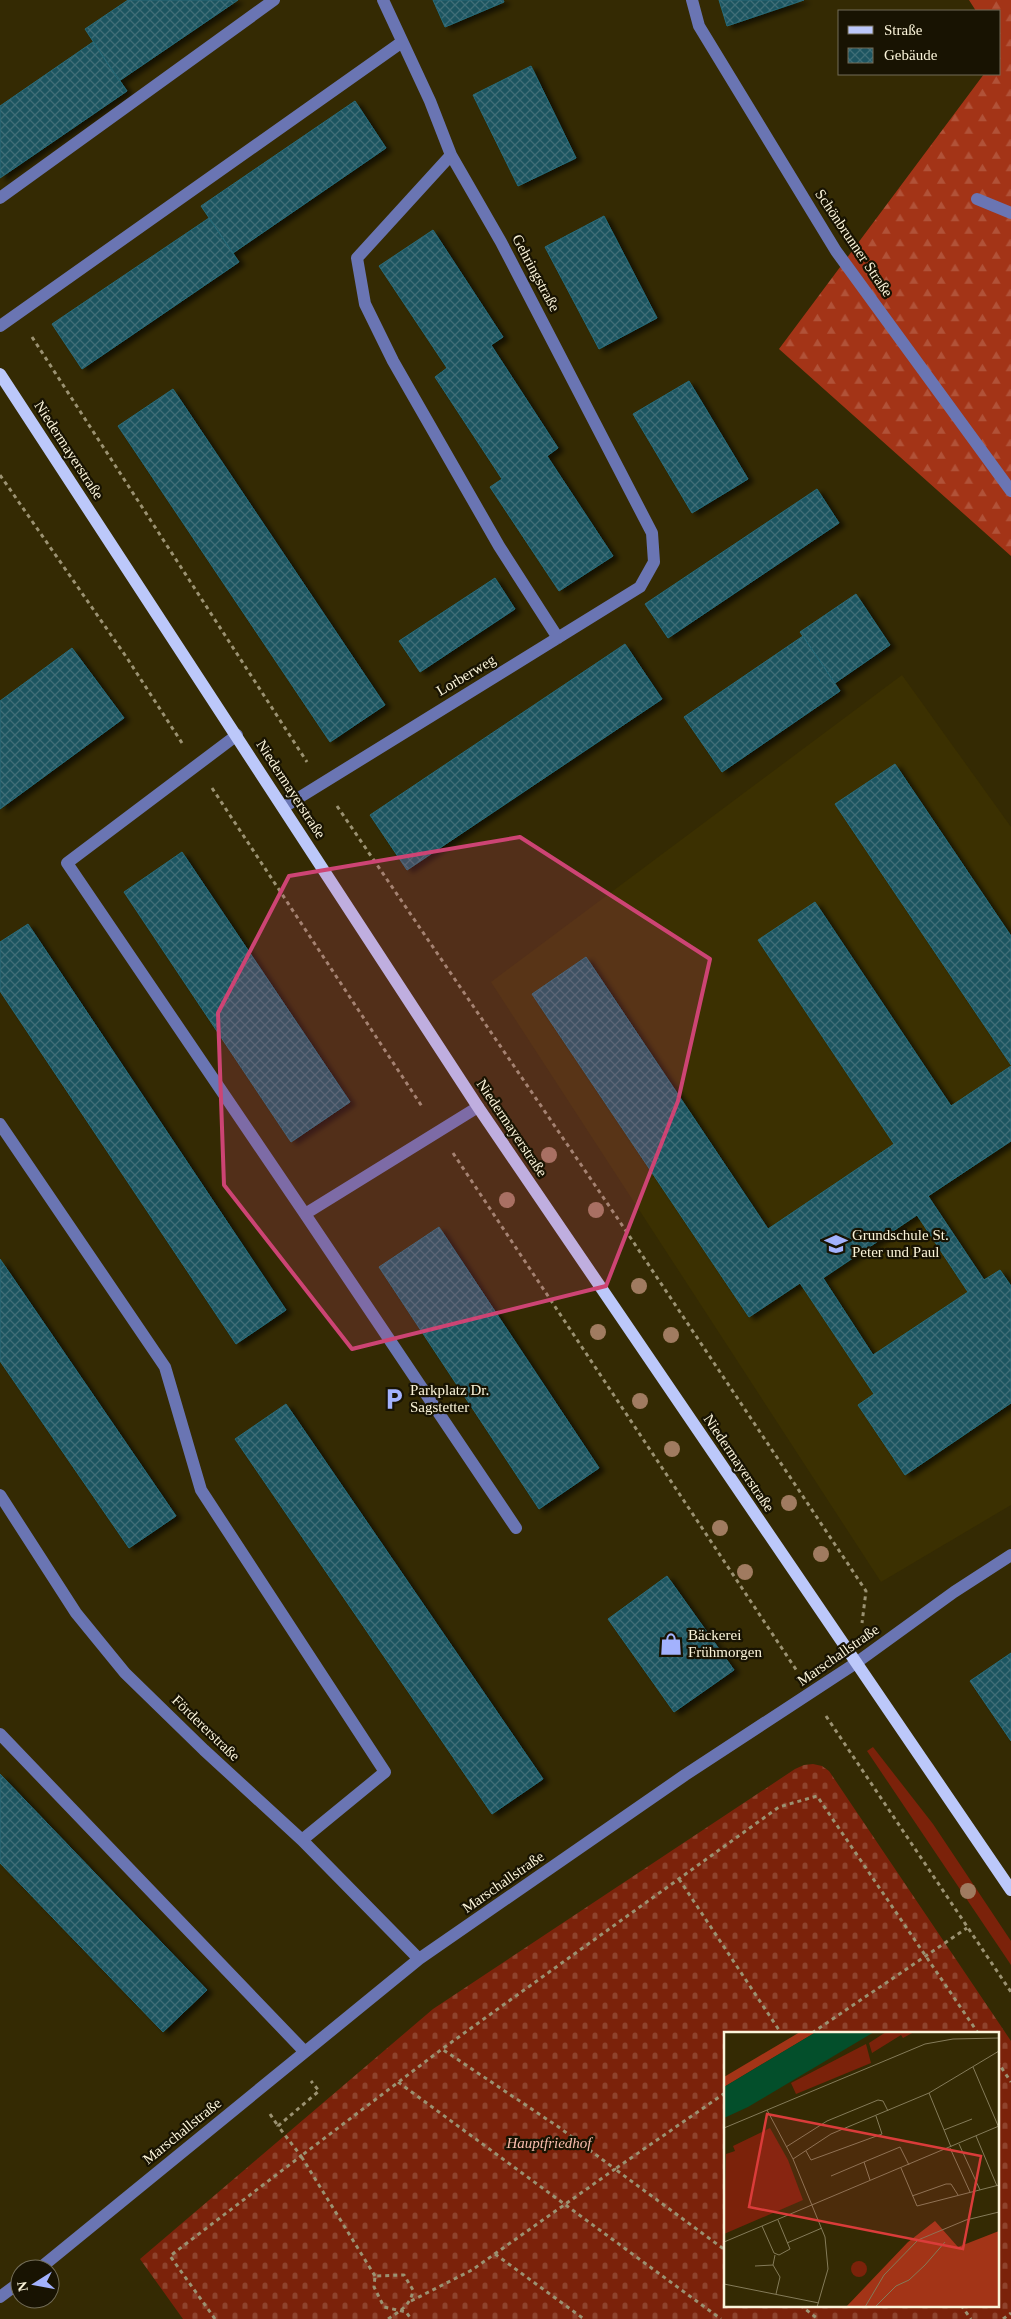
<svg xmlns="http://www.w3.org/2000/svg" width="1011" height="2319" viewBox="0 0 1011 2319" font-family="Georgia,serif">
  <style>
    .built { fill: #3b3001 }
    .grass { fill: #7b220a }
    .forest { fill: url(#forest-firs) }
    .cemetery { fill: url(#cemetery-stones); fill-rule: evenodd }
    .building { fill: url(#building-cross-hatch); stroke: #286b79; fill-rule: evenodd; filter: url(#shadow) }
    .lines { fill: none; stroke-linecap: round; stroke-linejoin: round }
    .path { stroke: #9b9272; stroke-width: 3; stroke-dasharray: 4 4; stroke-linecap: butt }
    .minor { stroke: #6a75b3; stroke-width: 12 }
    .major { stroke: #bcc8fa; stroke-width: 12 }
    .tree { fill: #a07b60 }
    .marked { fill: #cd4474; fill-opacity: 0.2; stroke: #cd4474; stroke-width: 4; stroke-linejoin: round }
    .labels { text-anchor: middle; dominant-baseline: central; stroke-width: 4.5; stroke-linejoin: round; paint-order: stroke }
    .street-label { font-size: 15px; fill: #fbf4da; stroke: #181302 }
    .poi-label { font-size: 15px; fill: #fbf4da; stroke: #181302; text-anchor: start }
    .park-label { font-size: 15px; font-style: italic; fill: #f9bdad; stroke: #181302 }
    .inset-road { fill: none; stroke: #847b59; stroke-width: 1 }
    .view { fill: #da3c3a; fill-opacity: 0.15; stroke: #da3c3a; stroke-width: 2.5 }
    .inset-edge { fill: none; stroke: #fbf4da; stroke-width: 2.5 }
  </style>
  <defs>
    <pattern id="forest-firs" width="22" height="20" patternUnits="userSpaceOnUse" patternTransform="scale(1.25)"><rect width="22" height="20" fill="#a33417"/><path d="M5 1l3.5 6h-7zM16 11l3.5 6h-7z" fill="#b15238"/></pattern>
    <pattern id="cemetery-stones" width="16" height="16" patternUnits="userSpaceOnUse" patternTransform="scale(1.25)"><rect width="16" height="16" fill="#7b220a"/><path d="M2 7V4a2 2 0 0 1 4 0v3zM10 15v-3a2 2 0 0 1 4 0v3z" fill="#8f432d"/></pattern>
    <pattern id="building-cross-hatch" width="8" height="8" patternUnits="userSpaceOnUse" patternTransform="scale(1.25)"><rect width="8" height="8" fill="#1d5561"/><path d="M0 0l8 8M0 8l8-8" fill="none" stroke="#3f6e77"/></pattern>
    <filter id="shadow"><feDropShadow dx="5.5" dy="3" stdDeviation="2.5" flood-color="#0009"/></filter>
  </defs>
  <rect width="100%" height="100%" fill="#342a03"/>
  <!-- built -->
  <path class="built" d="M902 675 1011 827V1505L881 1582 491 982Z"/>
  <!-- grass -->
  <path class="grass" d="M873 1747 933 1824 1011 1941V1965L867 1751Z"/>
  <!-- forest -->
  <path class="forest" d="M969 0H1011V556L779 349 984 74H1000V11H976Z"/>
  <!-- cemetery -->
  <path class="cemetery" d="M813 1764 822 1766 829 1771 1011 2041V2319H183L140 2259 433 2009 795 1769 804 1765ZM725 2033H997V2305H725Z"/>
  <!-- building -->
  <path class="building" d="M128 0H238L119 81 85 29Z
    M433 0H503L504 2 445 27Z
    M719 0H804L727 26Z
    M93 42 127 91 0 178V106Z
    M531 66 576 158 518 186 473 95Z
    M355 101 386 148 233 253 201 206Z
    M604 216 657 318 599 349 545 247Z
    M209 218 239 262 82 369 52 324Z
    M433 230 503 337 491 345 558 448 547 456 613 556 559 591 490 487 502 479 435 377 447 368 379 266Z
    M689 381 748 479 692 513 633 414Z
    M173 389 385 705 330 742 118 426Z
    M817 489 839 523 668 638 645 604Z
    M495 578 515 609 420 672 399 641Z
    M856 594 890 645 835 683 800 632Z
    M803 636 840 691 722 772 684 717Z
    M625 644 662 699 407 870 370 815Z
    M72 648 124 718 0 809V701Z
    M895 764 1011 936V1065L835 804Z
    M182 852 350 1102 291 1142 124 892Z
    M815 902 951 1106 1011 1066V1141L928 1196 984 1280 1000 1270 1011 1286V1403L905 1475 858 1405 874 1394 800 1283 749 1317 532 994 586 957 768 1229 894 1144 758 940ZM917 1215 968 1292 873 1355 823 1278Z
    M28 924 286 1310 236 1344 0 991V942Z
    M439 1227 599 1468 539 1509 379 1267Z
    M0 1259 176 1516 129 1548 0 1361Z
    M286 1404 543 1779 492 1814 235 1439Z
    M667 1576 734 1670 674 1712 608 1619Z
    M1011 1653V1741L970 1681Z
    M0 1774 207 1990 163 2032 0 1863Z"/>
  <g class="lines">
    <!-- path -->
    <path class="path" d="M32 337 307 762
      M0 475 127 658 182 743
      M212 788 423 1108
      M337 806 620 1222 866 1591 862 1623
      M453 1153 797 1671
      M826 1716 1011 1992
      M679 1879 781 2033
      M812 2033 967 1928
      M997 2061 1011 2082
      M398 2082 721 2319
      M725 2093 615 2169 725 2250
      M270 2114 278 2126
      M495 2254 584 2319
      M375 2276 301 2156 442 2049 779 1807 817 1796 978 2033
      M411 2301 472 2270 615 2169 560 2128 442 2049
      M800 2305 818 2319
      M961 2305 971 2319
      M215 2319 170 2256 301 2156 278 2126 319 2091 311 2081
      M388 2319C400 2311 411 2305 413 2290L404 2275 375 2276 374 2287 384 2307 406 2312 411 2319
      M1003 2319 1011 2313"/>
    <!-- minor -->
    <path class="minor" d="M692 0 699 26 836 251 1011 491
      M451 155 357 258 365 304 393 361 499 546 558 638
      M0 198 274 0
      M977 199 1011 213
      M0 326 402 42
      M237 735 67 863 305 1214
      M284 807 640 587 654 562 652 533 501 242 451 155 430 101 383 0
      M478 1107 305 1214 516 1528
      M0 1124 165 1367 201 1490 385 1772 302 1840
      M0 1495 76 1613 125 1673 204 1750 302 1840 419 1959
      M0 1734 305 2052
      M39 2269 419 1959 685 1775 856 1663 954 1592 1011 1555
      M0 2297 20 2282"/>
    <!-- major -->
    <path class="major" d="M0 374 478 1107 1011 1890"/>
  </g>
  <!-- trees -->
  <g class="tree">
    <circle cx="549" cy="1155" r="8"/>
    <circle cx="507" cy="1200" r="8"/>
    <circle cx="596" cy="1210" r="8"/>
    <circle cx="639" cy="1286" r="8"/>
    <circle cx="598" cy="1332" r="8"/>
    <circle cx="671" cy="1335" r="8"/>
    <circle cx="640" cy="1401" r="8"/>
    <circle cx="672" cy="1449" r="8"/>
    <circle cx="789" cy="1503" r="8"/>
    <circle cx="720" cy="1528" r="8"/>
    <circle cx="821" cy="1554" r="8"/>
    <circle cx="745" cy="1572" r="8"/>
    <circle cx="968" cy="1891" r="8"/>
  </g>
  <!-- marked area -->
  <path class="marked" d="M520 837 710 959 678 1101 606 1286 352 1349 224 1185 218 1013 289 876Z"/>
  <!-- icons -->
  <defs>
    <symbol id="school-bare" viewBox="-9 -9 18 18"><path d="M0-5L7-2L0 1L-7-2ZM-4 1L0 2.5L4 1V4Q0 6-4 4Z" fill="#a3b2fd" stroke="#181302" stroke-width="2.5" paint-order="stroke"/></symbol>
    <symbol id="parking-bare" viewBox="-9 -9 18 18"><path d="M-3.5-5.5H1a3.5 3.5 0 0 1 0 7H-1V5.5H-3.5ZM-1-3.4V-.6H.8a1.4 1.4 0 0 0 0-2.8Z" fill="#a3b2fd" stroke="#181302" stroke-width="2.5" paint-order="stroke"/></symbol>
    <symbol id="shop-bare" viewBox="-9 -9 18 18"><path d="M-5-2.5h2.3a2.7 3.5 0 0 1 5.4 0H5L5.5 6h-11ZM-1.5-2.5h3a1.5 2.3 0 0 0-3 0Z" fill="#a3b2fd" stroke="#181302" stroke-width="2.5" paint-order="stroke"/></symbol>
  </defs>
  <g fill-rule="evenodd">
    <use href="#school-bare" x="820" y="1228" width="32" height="32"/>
    <use href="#parking-bare" x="378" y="1383" width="32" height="32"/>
    <use href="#shop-bare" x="655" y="1628" width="32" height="32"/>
  </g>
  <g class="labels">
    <!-- street labels -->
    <g class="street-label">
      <text transform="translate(854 243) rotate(56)">Schönbrunner Straße</text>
      <text transform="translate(536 273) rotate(62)">Gehringstraße</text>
      <text transform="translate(69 450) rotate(57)">Niedermayerstraße</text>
      <text transform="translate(466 675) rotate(-31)">Lorberweg</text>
      <text transform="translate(291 789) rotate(57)">Niedermayerstraße</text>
      <text transform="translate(512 1128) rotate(56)">Niedermayerstraße</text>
      <text transform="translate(739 1463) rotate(56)">Niedermayerstraße</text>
      <text transform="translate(838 1655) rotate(-35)">Marschallstraße</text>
      <text transform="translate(206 1728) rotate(44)">Fördererstraße</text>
      <text transform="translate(503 1882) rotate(-35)">Marschallstraße</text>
      <text transform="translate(182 2131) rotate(-39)">Marschallstraße</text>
    </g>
    <!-- poi labels -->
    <g class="poi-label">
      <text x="852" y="1235">Grundschule St.<tspan x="852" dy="17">Peter und Paul</tspan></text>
      <text x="410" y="1390">Parkplatz Dr.<tspan x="410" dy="17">Sagstetter</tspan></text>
      <text x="688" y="1635">Bäckerei<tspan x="688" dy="17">Frühmorgen</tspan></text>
    </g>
    <!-- park labels -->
    <g class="park-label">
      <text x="549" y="2143">Hauptfriedhof</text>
    </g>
  </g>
  <!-- overview -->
  <g transform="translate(724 2032)">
    <rect width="275" height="275" fill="#342a03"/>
    <path d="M127 237a8 8 0 1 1 16 0a8 8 0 1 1-16 0Z" fill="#7b220a"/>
    <path d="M76 0H92L0 55V45ZM211 189 234 215 275 199V275H122L184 210Z" fill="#a33417"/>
    <path d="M46 96 64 128 79 168 0 202 2 122 11 119 9 114Z" fill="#7b220a"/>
    <path d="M162 0H190L179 6 177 3 148 21 145 11ZM142 12 147 31 72 62 67 51Z" fill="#7b220a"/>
    <path d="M92 0H150L24 75 0 86V55Z" fill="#034f2b"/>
    <path class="inset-road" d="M249 35 275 96M205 61 227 115M43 78 69 127 101 205 104 237 93 275M0 96 201 12 229 7 275 6M220 98 248 87M252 104 273 154M235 112 256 158M62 115 103 89 154 68 159 69 164 79M226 116 246 160M82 119 87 128 158 102 152 84M69 127 107 102 205 61 275 19M140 130 176 115 185 133M177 136 193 174 275 153M107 144 140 130 146 148M188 164 222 152H227L234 163M38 194 50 221 55 223 66 217 54 188M0 210 275 94M63 211 98 196M51 223 49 233 56 245 52 262M31 234 49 233M0 252 95 271M141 275 160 243 194 208 242 188 275 180M151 275 172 254 185 248 201 233 221 210"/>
    <path class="view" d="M43 82 257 124 239 217 25 175Z"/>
    <rect width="275" height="275" class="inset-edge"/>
  </g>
  <!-- legend -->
  <rect x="838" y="10" width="162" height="65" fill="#181302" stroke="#736d58"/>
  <rect x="848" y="26" width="25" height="8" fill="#bcc8fa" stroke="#736d58"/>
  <text x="884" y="35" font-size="15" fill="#fbf4da">Straße</text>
  <rect x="848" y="48" width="25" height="15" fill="url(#building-cross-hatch)" stroke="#736d58"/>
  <text x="884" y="60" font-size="15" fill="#fbf4da">Gebäude</text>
  <!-- north arrow -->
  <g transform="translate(35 2284) rotate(259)"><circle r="24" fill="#181302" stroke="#736d58"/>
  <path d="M0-4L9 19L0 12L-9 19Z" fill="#a3b2fd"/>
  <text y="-8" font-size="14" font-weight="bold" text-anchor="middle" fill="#fbf4da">N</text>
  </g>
</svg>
